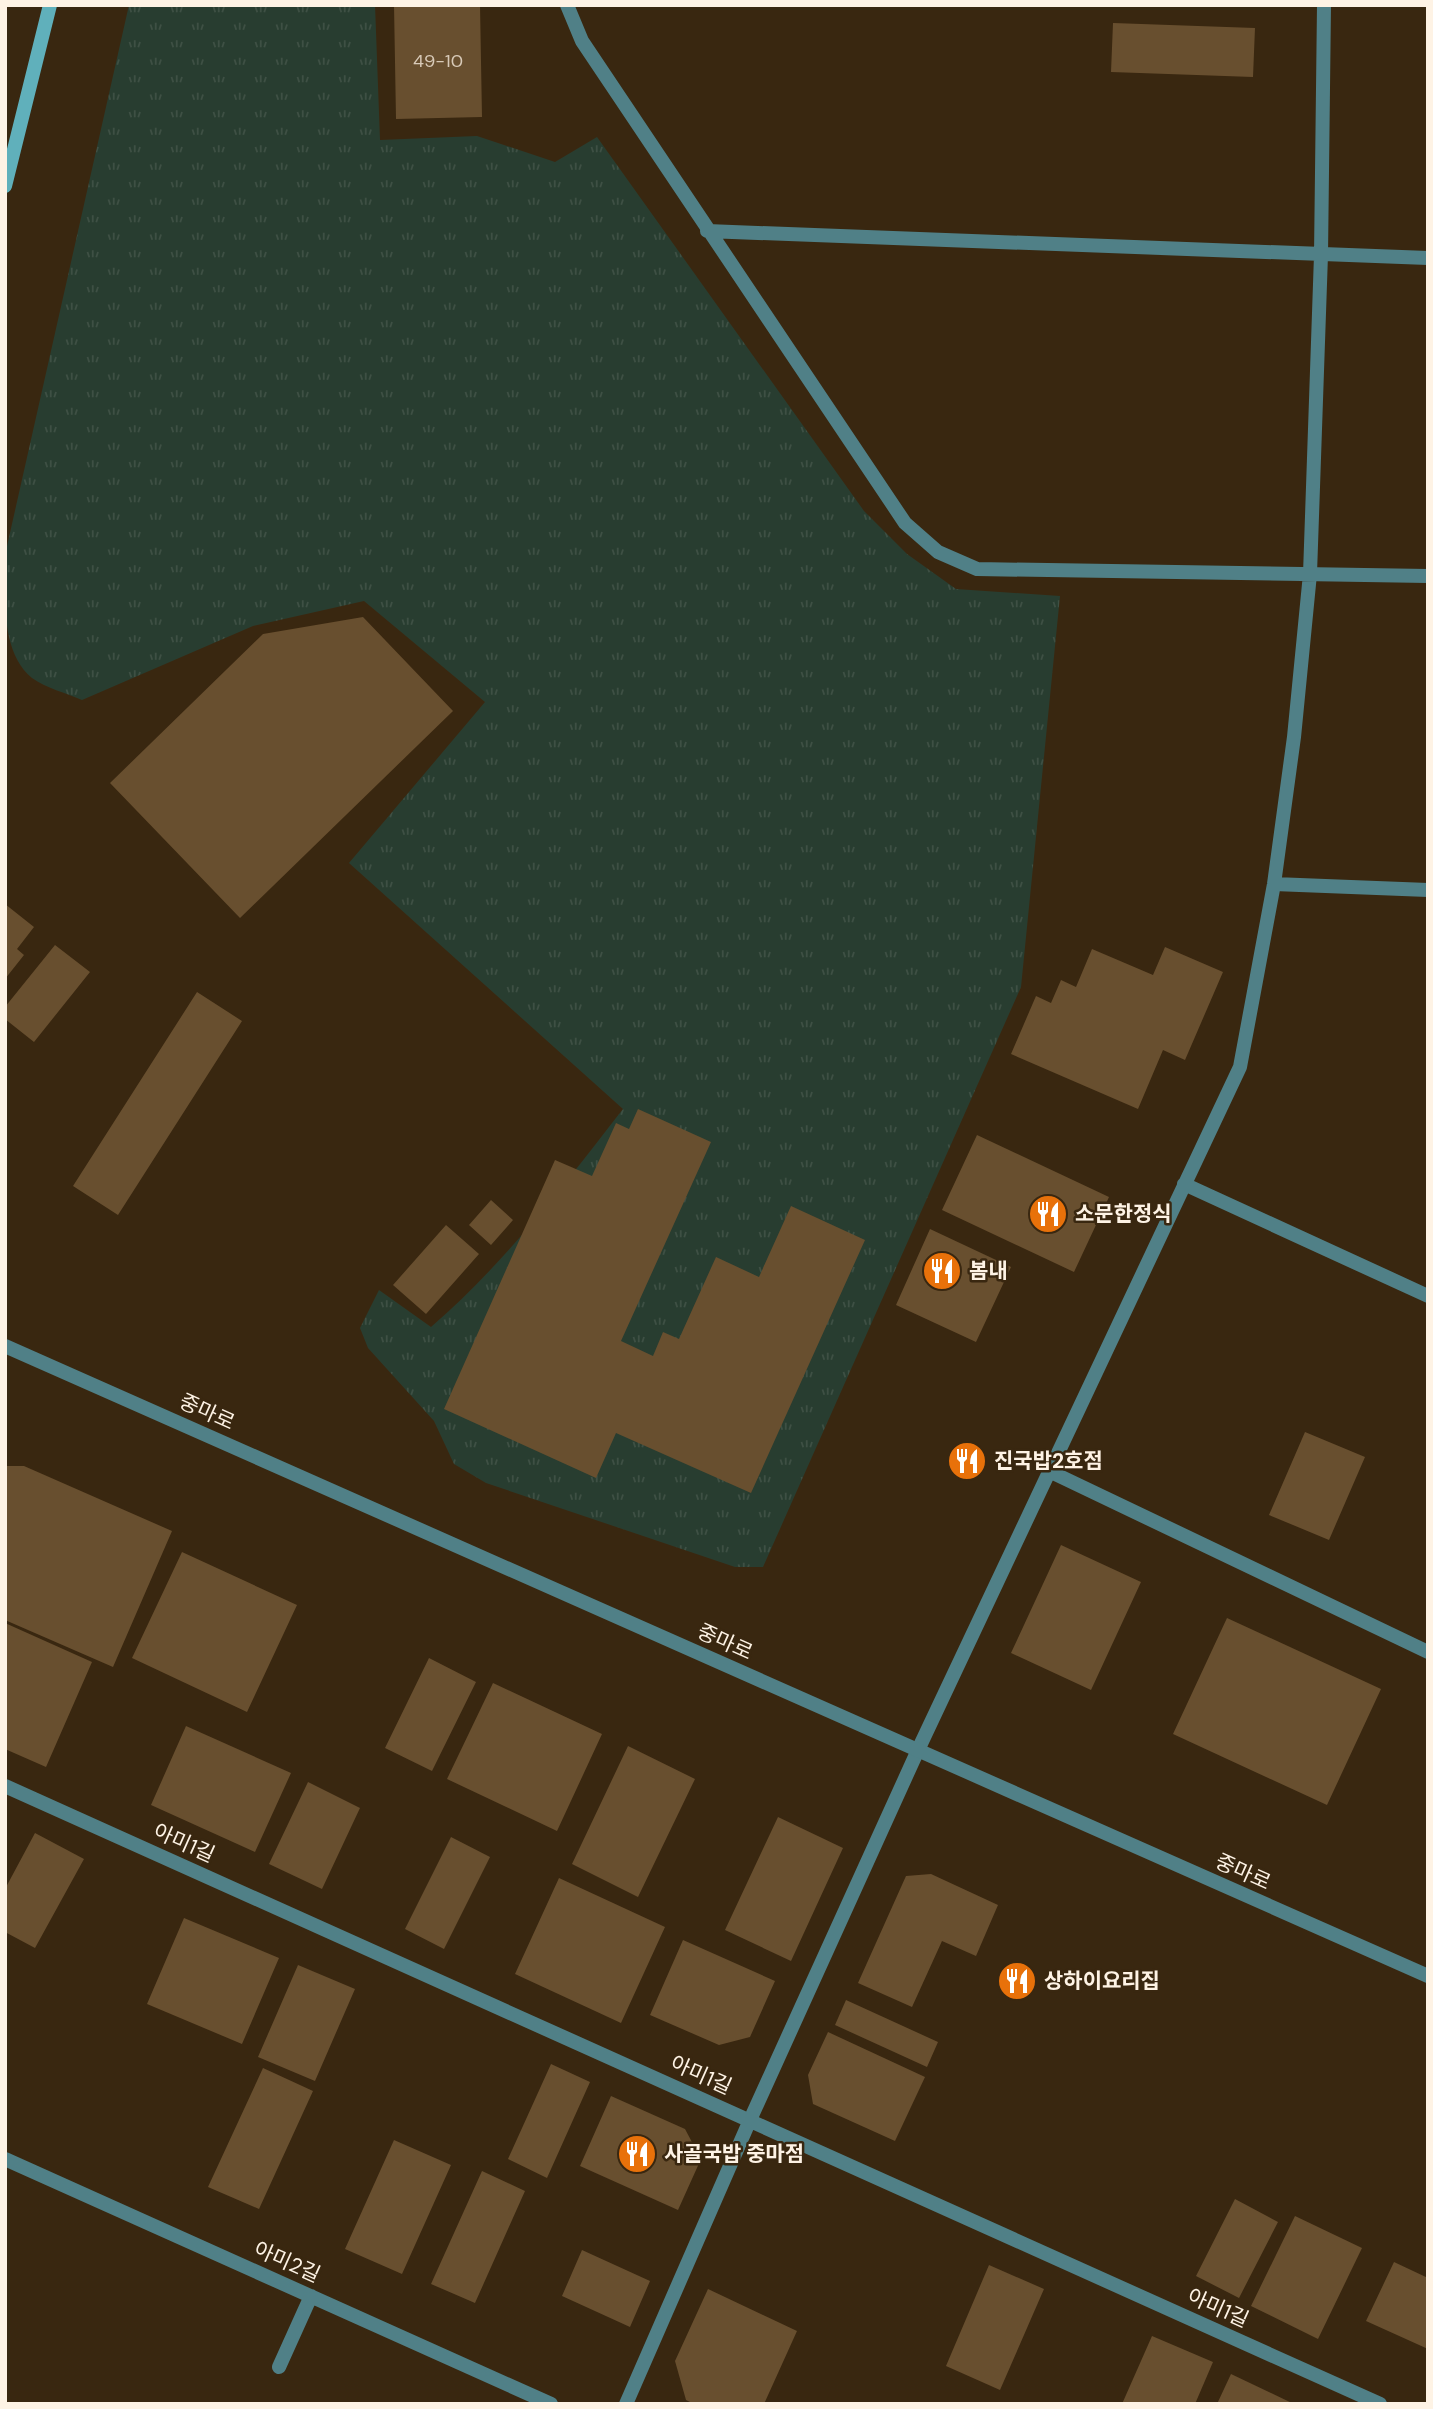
<svg xmlns="http://www.w3.org/2000/svg" width="1433" height="2409" viewBox="0 0 1433 2409" font-family="'DM Sans','Noto Sans KR',sans-serif">
  <style>
    .grass { fill: url(#grass-tufts) }
    .building { fill: #684f2f }
    .lines { fill: none; stroke-linecap: round; stroke-linejoin: round }
    .minor { stroke: #508087; stroke-width: 14 }
    .tertiary { stroke: #508087; stroke-width: 14 }
    .secondary { stroke: #60b0bb; stroke-width: 14 }
    .labels { text-anchor: middle; dominant-baseline: central; stroke-width: 5; stroke-linejoin: round; paint-order: stroke }
    .number-label { font-size: 18px; fill: #d8cab8 }
    .poi-label { font-size: 21px; font-weight: bold; fill: #fef3e5; stroke: #392710; text-anchor: start }
    .street-label { font-size: 21px; fill: #fef3e5; stroke: #392710 }
  </style>
  <defs>
    <pattern id="grass-tufts" width="24" height="20" patternUnits="userSpaceOnUse" patternTransform="scale(1.75)"><rect width="24" height="20" fill="#283d30"/><path d="M3 7l-1-3M5 7V3M7 7l1-3M15 17l-1-3M17 17v-4M19 17l1-3" fill="none" stroke="#3e5044"/></pattern>
  </defs>
  <rect width="100%" height="100%" fill="#392710"/>
  <!-- grass -->
  <path class="grass" d="M129 5H375L380 140 477 136 555 162 597 137 864 511 907 554 956 589 1060 596 1021 987 763 1567H735L486 1483 454 1464 434 1421 368 1348 360 1328 379 1290 431 1327C505 1263 563 1186 623 1109L349 863 485 702 364 601 253 626 82 700C66 693 46 688 32 678 0 652 5 595 5 555Z"/>
  <!-- building -->
  <path class="building" d="M394 5H480L482 117 396 119Z
    M1113 23 1255 28 1253 77 1111 72Z
    M363 617 453 711 240 918 110 783 263 634Z
    M5 904 34 927 17 949 24 955 5 979Z
    M55 945 90 972 34 1042 5 1019V1007Z
    M1165 947 1223 972 1185 1060 1163 1050 1138 1109 1011 1054 1036 996 1051 1003 1061 980 1076 987 1092 949 1153 975Z
    M197 992 242 1021 118 1215 73 1186Z
    M638 1109 711 1142 621 1341 653 1356 663 1332 679 1339 716 1257 759 1277 791 1206 865 1240 751 1493 616 1433 596 1478 444 1409 555 1160 592 1176 616 1123 629 1129Z
    M977 1135 1109 1197 1074 1272 942 1210Z
    M491 1200 513 1220 491 1245 469 1225Z
    M446 1225 479 1254 426 1314 393 1285Z
    M930 1229 1011 1267 976 1342 896 1305Z
    M1305 1432 1365 1457 1329 1540 1269 1515Z
    M5 1466H24L172 1531 113 1667 5 1620Z
    M1061 1545 1141 1582 1091 1690 1011 1653Z
    M182 1552 297 1605 247 1712 132 1658Z
    M1227 1618 1381 1689 1327 1805 1173 1734Z
    M5 1623 92 1662 46 1767 5 1749Z
    M429 1658 476 1682 432 1771 385 1748Z
    M493 1683 602 1734 557 1831 447 1779Z
    M186 1726 291 1773 255 1852 151 1805Z
    M628 1746 695 1779 638 1897 572 1864Z
    M308 1782 360 1808 322 1889 269 1864Z
    M778 1817 843 1848 791 1961 725 1930Z
    M35 1833 84 1859 35 1948 5 1932V1889Z
    M451 1837 490 1857 444 1949 405 1929Z
    M931 1874 998 1905 976 1956 942 1941 912 2007 858 1983 906 1876Z
    M559 1878 665 1927 621 2023 515 1974Z
    M184 1918 279 1958 242 2044 147 2004Z
    M683 1940 775 1981 750 2037 719 2045 650 2015Z
    M298 1965 355 1989 315 2081 258 2057Z
    M846 2000 938 2042 927 2067 835 2025Z
    M828 2032 925 2077 895 2141 813 2104 808 2075Z
    M551 2064 590 2082 547 2178 508 2159Z
    M263 2068 313 2091 259 2209 208 2187Z
    M611 2096 685 2129 701 2159 678 2210 580 2166Z
    M394 2140 451 2165 402 2274 345 2249Z
    M482 2171 525 2191 475 2303 431 2284Z
    M1235 2199 1278 2222 1239 2298 1196 2276Z
    M1295 2216 1362 2248 1318 2339 1251 2306Z
    M582 2250 650 2281 630 2327 562 2296Z
    M1394 2262 1428 2278V2349L1366 2321Z
    M989 2265 1044 2289 1000 2390 946 2366Z
    M708 2289 797 2331 764 2404H694L686 2400 675 2361Z
    M1152 2336 1213 2362 1195 2404H1122Z
    M1231 2374 1294 2404H1217Z"/>
  <g class="lines">
    <!-- minor -->
    <path class="minor" d="M567 5 582 41 905 523 938 552 977 569 1428 576
      M707 231 1428 258
      M1274 884 1428 890
      M1184 1184 1428 1296
      M1051 1472 1428 1652
      M5 1786 1380 2404
      M5 2159 551 2404
      M279 2367 311 2296
      M626 2404 750 2120 918 1750 1240 1067 1274 884 1294 737 1310 574 1321 255 1324 5"/>
    <!-- tertiary -->
    <path class="tertiary" d="M5 1346 1428 1976"/>
    <!-- secondary -->
    <path class="secondary" d="M5 186 50 5"/>
  </g>
  <!-- icons -->
  <defs>
    <symbol id="restaurant-disc" viewBox="-11 -11 22 22"><circle r="9.5" fill="#e8710a" stroke="#392710"/><path d="M-5-6h1v4h1v-4h1v4h1v-4h1v5L-1.5 .5V6h-2V.5L-5-1ZM5-6V6H3V1.5H1.5Q1.5-4 5-6Z" fill="#fff"/></symbol>
  </defs>
  <g fill-rule="evenodd">
    <use href="#restaurant-disc" x="1026" y="1192" width="44" height="44"/>
    <use href="#restaurant-disc" x="920" y="1249" width="44" height="44"/>
    <use href="#restaurant-disc" x="945" y="1439" width="44" height="44"/>
    <use href="#restaurant-disc" x="995" y="1959" width="44" height="44"/>
    <use href="#restaurant-disc" x="615" y="2132" width="44" height="44"/>
  </g>
  <g class="labels">
    <!-- number labels -->
    <g class="number-label">
      <text x="438" y="61">49-10</text>
    </g>
    <!-- poi labels -->
    <g class="poi-label">
      <text x="1075" y="1214">소문한정식</text>
      <text x="969" y="1271">봄내</text>
      <text x="994" y="1461">진국밥2호점</text>
      <text x="1044" y="1981">상하이요리집</text>
      <text x="664" y="2154">사골국밥 중마점</text>
    </g>
    <!-- street labels -->
    <g class="street-label">
      <text transform="translate(207 1412) rotate(24)">중마로</text>
      <text transform="translate(725 1642) rotate(24)">중마로</text>
      <text transform="translate(184 1843) rotate(24)">아미1길</text>
      <text transform="translate(1243 1872) rotate(24)">중마로</text>
      <text transform="translate(701 2075) rotate(24)">아미1길</text>
      <text transform="translate(287 2262) rotate(24)">아미2길</text>
      <text transform="translate(1218 2308) rotate(24)">아미1길</text>
    </g>
  </g>
  <!-- border -->
  <rect width="1433" height="2409" fill="none" stroke="#fef3e5" stroke-width="14"/>
</svg>
